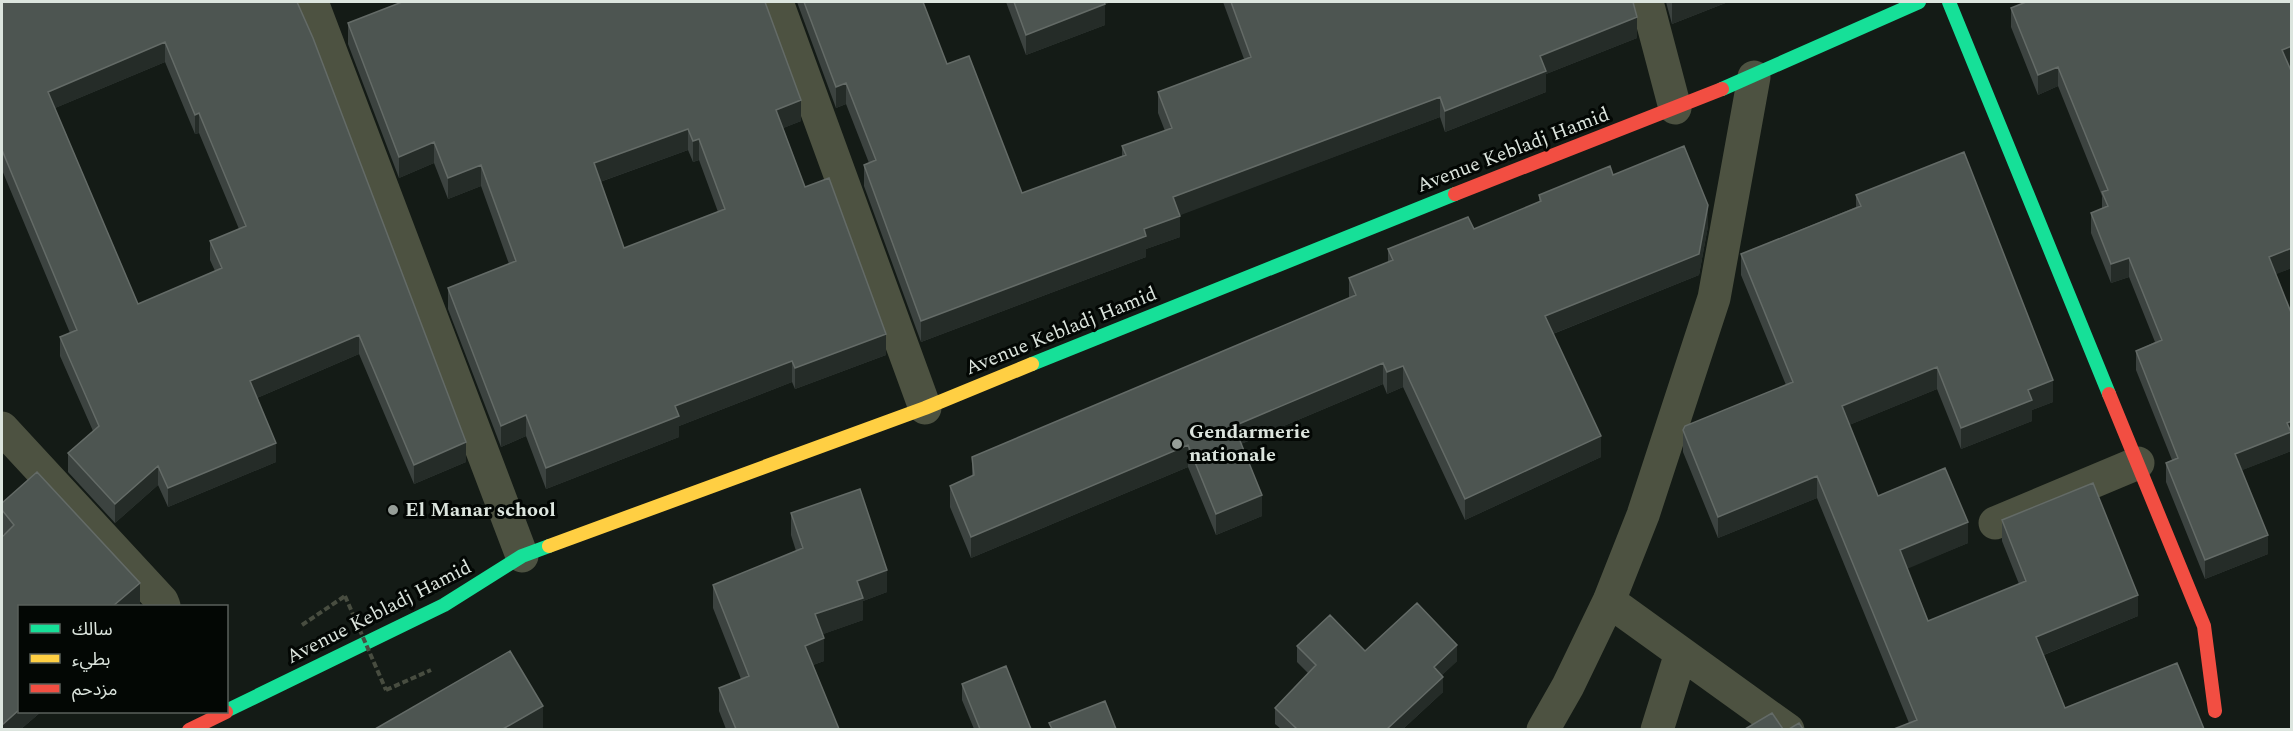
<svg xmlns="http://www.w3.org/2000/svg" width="2293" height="731" viewBox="0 0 2293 731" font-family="Spectral,'Noto Sans Arabic',serif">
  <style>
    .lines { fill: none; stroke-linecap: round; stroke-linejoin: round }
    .path { stroke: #484d40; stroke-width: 4; stroke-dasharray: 6 3; stroke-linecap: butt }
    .street { stroke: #4d5241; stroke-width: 33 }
    .fast { stroke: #16e098; stroke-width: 14 }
    .slow { stroke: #ffcf43; stroke-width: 14 }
    .jam { stroke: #f24e42; stroke-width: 14 }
    .path-bridge { stroke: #484d40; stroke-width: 4; stroke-dasharray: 6 3; stroke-linecap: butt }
    .wall { fill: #3c4340; fill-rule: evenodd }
    .shaded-wall { fill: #252c28 }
    .building { fill: #4d5551; stroke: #646b67; stroke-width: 1.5; fill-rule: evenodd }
    .poi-dot { fill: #969e98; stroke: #030704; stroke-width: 2 }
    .labels { text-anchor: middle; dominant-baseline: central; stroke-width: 6; stroke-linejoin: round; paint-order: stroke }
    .street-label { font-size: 20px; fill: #dce5de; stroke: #030704 }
    .poi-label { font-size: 20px; font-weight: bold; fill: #dce5de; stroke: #030704; text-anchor: start }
  </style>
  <rect width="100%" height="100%" fill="#141b16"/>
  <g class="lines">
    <!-- path -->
    <path class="path" d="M302 625 345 596
      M386 690 431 670"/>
    <!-- street -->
    <path class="street" d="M312 2 522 556
      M777 2 925 408
      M1647 2 1675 108
      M2 428 162 601 164 606
      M1995 523 2138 463
      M1609 601 1788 730
      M1543 730 1568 686 1609 601 1643 515 1714 298 1754 77
      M1657 730 1681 653"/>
    <!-- fast -->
    <path class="fast" d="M1949 2 2109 394
      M1722 89 1919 2
      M1032 364 1455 194
      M226 711 444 605 522 556 549 546"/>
    <!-- slow -->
    <path class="slow" d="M549 546 925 408 1032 364"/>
    <!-- jam -->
    <path class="jam" d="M1455 194 1722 89
      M2109 394 2204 626 2215 711
      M189 730 226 712"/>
    <!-- path-bridge -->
    <path class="path-bridge" d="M345 596 386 690"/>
  </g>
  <!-- wall -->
  <path class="wall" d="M2 2H297L466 462 414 484 359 354 257 398 276 462 168 507 158 485 115 523 68 472V453L93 431 60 356V337L70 333 2 170ZM165 62 195 134 199 133 239 229 210 241V260L215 271 138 304 55 108Z
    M797 2H923L947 64 1022 193 1122 156V146L1165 131 1158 113V92L1244 59 1223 2H1633L1637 38 1546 74V92L1445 132 1440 117 1179 215 1180 237 1146 249V257L921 342 864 186V165L869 163 846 104 836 108Z
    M1006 2H1112L1105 4V25L1026 55Z
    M1666 2H1728L1672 24Z
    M2292 2V65L2289 66 2292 73V268L2275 274 2292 316 2291 451 2242 470 2268 554 2205 579 2166 482V463L2172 460 2136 370V351L2155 342 2129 277 2111 283 2091 233V213L2102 209V196L2058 86 2038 95 2011 27V8Z
    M348 23 801 121 783 128 805 187 886 355 795 389 792 382 679 426V437L546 489 526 436 501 447 448 309V288L509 264 481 186 448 199 434 163 399 178 348 44ZM688 150 693 162 699 160 718 212 624 248 600 182Z
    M1613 175 1708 226 1699 275 1553 334 1601 457 1465 520 1403 387 1387 394 1383 384 1241 444 1262 516 1216 535 1188 467 971 558 950 507V486L972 476V457L1349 298V278L1388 262V249L1474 229 1539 202V195Z
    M1856 195 2053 402 2032 410V421L1961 449 1937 389 1849 425 1878 496 1968 543 1907 568 1928 621 2019 584 2002 541V520L2138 616 2044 655 2065 708 2204 729 1909 723 1817 498 1718 538 1683 452V430L1786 385 1741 275V254L1856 207Z
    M2 503 140 605 20 606 42 711 21 729H2L4 535 2 532Z
    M791 513 887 592 863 601V620L823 634 824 661 813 665 839 729H726L719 711V688L741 679 713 608V585L796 551 791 535Z
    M1297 646 1365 651 1457 661 1442 675 1443 692 1403 729H1281L1275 724V708L1308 673 1297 662Z
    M962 684 1031 729H974L962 700Z"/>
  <!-- shaded-wall -->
  <path class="shaded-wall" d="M1098 2H1112L1105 4V25L1026 55V35Z
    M1675 2H1728L1672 24V3Z
    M1637 17V38L1546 74V92L1445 132V111L1540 56Z
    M165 42V62L48 111V92Z
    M2292 46V65L2282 69V50Z
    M2058 67V86L2038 95V75Z
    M846 83V104L836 108V87Z
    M1440 97V117L1173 218V197Z
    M801 100V121L776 131V110Z
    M199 113V133L195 134V115Z
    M688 129V150L594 184V163Z
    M699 139V160L693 162V141Z
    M434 142V163L399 178V157Z
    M481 165V186L448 199V178Z
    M1708 205V226L1699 275 1545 337V316Z
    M1180 216V237L1146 249V257L921 342V321L1144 229Z
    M2292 248V268L2269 277V257Z
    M2129 258V277L2111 283V264Z
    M886 334V355L795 389V368Z
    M359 335V354L250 401V381Z
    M792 361V382L679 426V437L546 489V468L675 406Z
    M1383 363V384L1234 447V426Z
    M1403 366V387L1387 394V372Z
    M1937 367V389L1842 428V406Z
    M2053 380V402L2032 410V421L1961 449V428L2028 390Z
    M526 415V436L501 447V426Z
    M2292 421 2291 451 2235 473V454Z
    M1601 436V457L1465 520V499Z
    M466 442V462L414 484V465Z
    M276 443V462L168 507V488Z
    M1188 445V467L971 558V537Z
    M158 466V485L115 523V504Z
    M1817 476V498L1718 538V517Z
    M1262 495V516L1216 535V514Z
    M1968 522V543L1900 572V550Z
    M2268 535V554L2205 579V560Z
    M887 570V592L863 601V620L815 637V614L857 581Z
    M140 583V605L138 606H113Z
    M2138 595V616L2036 658V637Z
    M824 638V661L805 668V646Z
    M1457 645V661L1434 683V667Z
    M1443 677V692L1403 729H1387Z
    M543 706V729H503Z
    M20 709V711H42L21 729H2V725Z"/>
  <!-- building -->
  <path class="building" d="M2 2H297L313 38 466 442 414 465 359 335 250 381 276 443 168 488 158 466 115 504 68 453 99 426 60 337 77 330 2 150ZM165 42 195 115 199 113 246 226 210 241 222 268 138 304 48 92Z
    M402 2H765L801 100 776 110 805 187 829 178 886 334 795 368 792 361 675 406 679 416 546 468 526 415 501 426 448 288 516 261 481 165 448 178 434 142 399 157 348 23ZM688 129 693 141 699 139 725 209 624 248 594 163Z
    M804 2H923L947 64 969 56 1022 193 1126 155 1122 146 1172 128 1158 92 1251 57 1231 2H1633L1637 17 1540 56 1546 71 1445 111 1440 97 1173 197 1180 216 1144 229 1146 236 921 321 864 165 876 160 846 83 836 87Z
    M1014 2H1104L1105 4 1026 35Z
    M2026 2H2292V46L2282 50 2292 73V248L2269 257 2292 315V421L2287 423 2291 432 2235 454 2268 535 2205 560 2166 463 2178 458 2136 351 2162 340 2129 258 2111 264 2091 213 2108 206 2102 192 2108 190 2058 67 2038 75 2011 8Z
    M1684 146 1708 205 1699 254 1545 316 1601 436 1465 499 1403 366 1387 372 1383 363 1234 426 1262 495 1216 514 1188 445 971 537 950 486 974 475 972 457 1356 295 1349 278 1393 260 1388 249 1468 217 1474 229 1541 201 1539 195 1610 166 1613 175Z
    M1964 152 2053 380 2028 390 2032 400 1961 428 1937 367 1842 406 1878 496 1945 468 1968 522 1900 550 1928 621 2026 581 2002 520 2093 483 2138 595 2036 637 2065 708 2177 663 2204 729H1894L1917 720 1817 476 1718 517 1683 430 1685 426 1793 382 1741 254 1861 206 1856 195Z
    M37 472 140 583 113 606H20V709L2 725V537L14 525 2 510V503Z
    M860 489 887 570 857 581 863 598 815 614 824 638 805 646 839 729H736L719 688 749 676 713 585 803 548 791 513Z
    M1417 603 1457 645 1434 667 1443 677 1387 729H1297L1275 708 1316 665 1297 646 1330 615 1365 651Z
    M510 651 543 706 503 729H375Z
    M1006 666 1031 729H980L962 684Z
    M1105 701 1116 729H1052L1049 723Z
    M1772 713 1783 729H1745Z
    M1799 723 1803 729H1789Z"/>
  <!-- markers -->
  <g class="poi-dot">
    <circle cx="1177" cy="444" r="6"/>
    <circle cx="393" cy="510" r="6"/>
  </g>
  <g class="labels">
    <!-- street labels -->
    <g class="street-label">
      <text transform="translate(1513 150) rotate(-21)">Avenue Kebladj Hamid</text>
      <text transform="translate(1061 331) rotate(-22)">Avenue Kebladj Hamid</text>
      <text transform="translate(379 612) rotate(-27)">Avenue Kebladj Hamid</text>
    </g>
    <!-- poi labels -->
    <g class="poi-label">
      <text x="1189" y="432">Gendarmerie<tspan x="1189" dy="23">nationale</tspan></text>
      <text x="405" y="510">El Manar school</text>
    </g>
  </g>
  <!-- border -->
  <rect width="2293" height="731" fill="none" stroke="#dce5de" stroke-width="6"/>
  <!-- legend -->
  <rect x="18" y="605" width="210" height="108" fill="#030704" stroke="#5a605b" stroke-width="1.5"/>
  <rect x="30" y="624" width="30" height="9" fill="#16e098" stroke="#5a605b" stroke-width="1.5"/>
  <text x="72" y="635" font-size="18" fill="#dce5de">سالك</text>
  <rect x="30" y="654" width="30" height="9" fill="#ffcf43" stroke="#5a605b" stroke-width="1.5"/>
  <text x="72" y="665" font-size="18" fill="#dce5de">بطيء</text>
  <rect x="30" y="684" width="30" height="9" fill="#f24e42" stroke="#5a605b" stroke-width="1.5"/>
  <text x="72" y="695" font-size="18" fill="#dce5de">مزدحم</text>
</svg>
